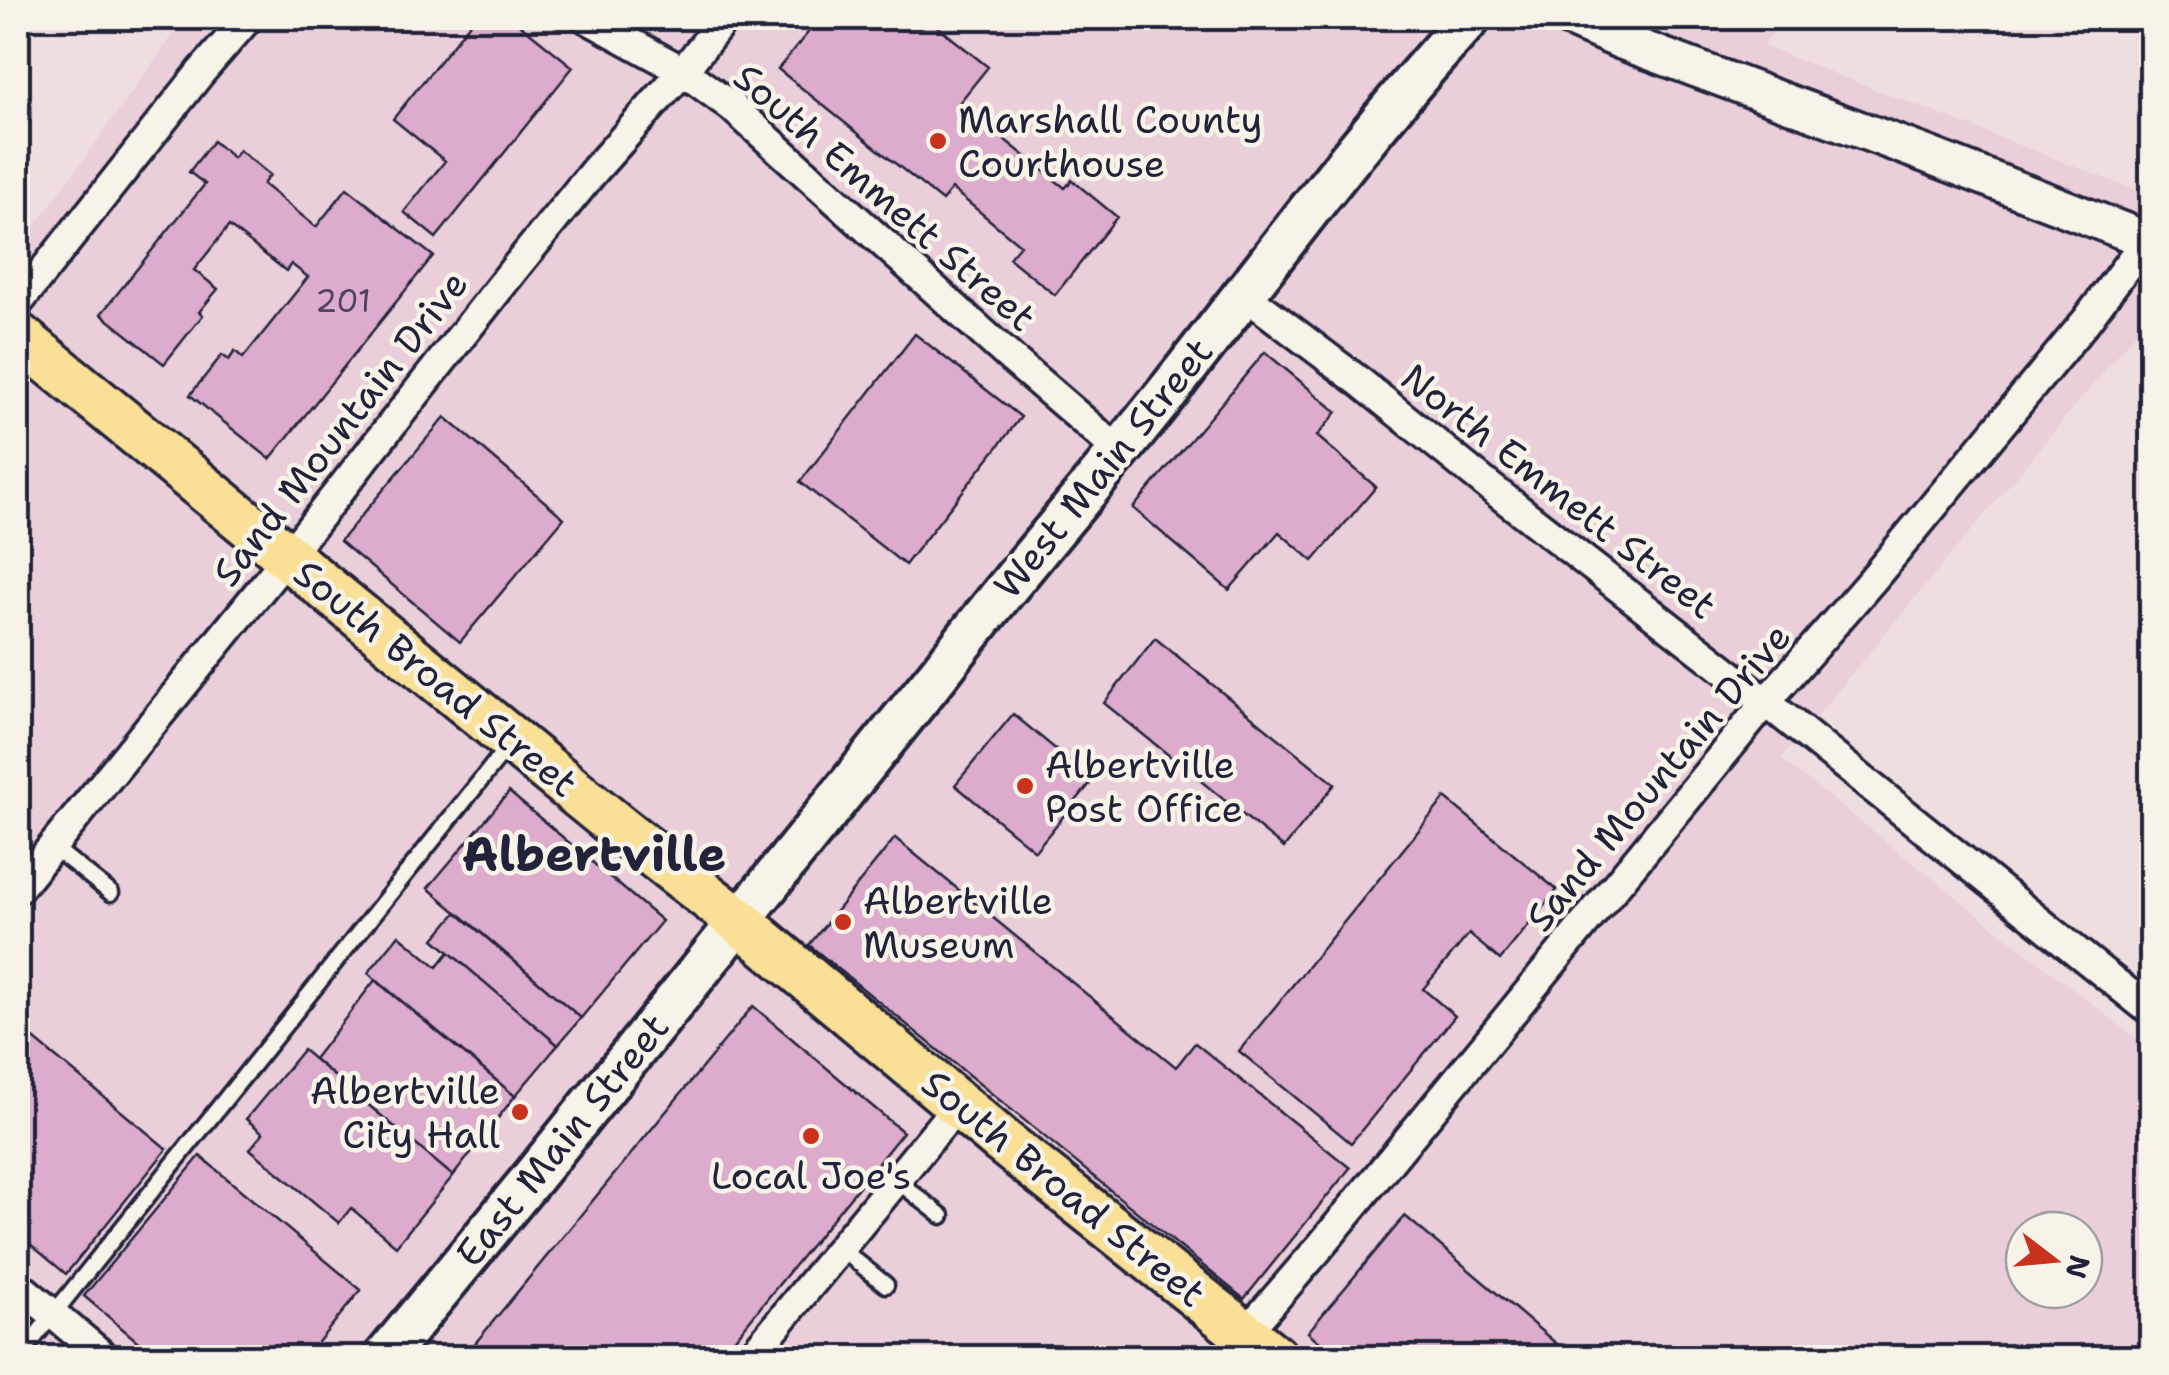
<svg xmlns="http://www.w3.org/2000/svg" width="2169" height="1375" viewBox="0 0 2169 1375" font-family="'Shantell Sans',sans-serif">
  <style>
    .built { fill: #eacfda; fill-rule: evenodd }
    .building { fill: #ddaccc; stroke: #22223b; stroke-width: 2.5 }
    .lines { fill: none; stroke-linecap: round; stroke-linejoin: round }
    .service-casing { stroke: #22223b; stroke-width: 21 }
    .minor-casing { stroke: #22223b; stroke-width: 35 }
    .tertiary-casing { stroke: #22223b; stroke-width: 42 }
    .secondary-casing { stroke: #22223b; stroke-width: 48 }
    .primary-casing { stroke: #22223b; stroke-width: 52 }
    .service { stroke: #f7f3e8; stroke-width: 14 }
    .minor { stroke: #f7f3e8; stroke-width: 28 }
    .tertiary { stroke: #f7f3e8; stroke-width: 35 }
    .secondary { stroke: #f7f3e8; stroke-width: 40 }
    .primary { stroke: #fadf96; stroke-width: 45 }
    .poi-dot { fill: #c8321e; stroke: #f7f3e8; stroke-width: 4 }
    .labels { text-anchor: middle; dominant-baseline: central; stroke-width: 9; stroke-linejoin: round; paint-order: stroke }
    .number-label { font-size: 32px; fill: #51445f }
    .poi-label { font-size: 38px; fill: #22223b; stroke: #f7f3e8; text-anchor: start }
    .street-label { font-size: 38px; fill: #22223b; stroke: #f7f3e8 }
    .district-label { font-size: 48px; font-weight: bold; fill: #22223b; stroke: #f7f3e8 }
  </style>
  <rect width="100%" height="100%" fill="#efdee0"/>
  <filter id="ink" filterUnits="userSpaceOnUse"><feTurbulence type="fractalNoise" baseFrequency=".01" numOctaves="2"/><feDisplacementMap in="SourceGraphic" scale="20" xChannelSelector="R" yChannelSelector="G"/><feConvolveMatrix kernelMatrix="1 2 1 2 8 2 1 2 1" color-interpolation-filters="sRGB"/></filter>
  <g filter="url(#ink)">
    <!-- built -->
    <path class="built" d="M185 18H1784L1763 46 2151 196V315L1781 759 2151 1050V1357L18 1358V250ZM2024 1230H2084V1290H2024Z"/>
    <!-- building -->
    <path class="building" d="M474 18H512L573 67 436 238 404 212 445 161 393 119Z
      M820 18H927L988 67 959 103 1065 188 1072 180 1117 217 1055 295 1009 258 1020 245 952 189 942 201 778 69Z
      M213 141 233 158 239 150 270 175 263 184 316 227 347 188 433 256 270 459 190 395 222 355 229 360 235 351 243 358 308 277 291 264 286 271 229 226 194 270 218 289 199 312 203 315 164 364 101 314 205 184 189 172Z
      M915 334 1021 417 905 565 800 482Z
      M1265 352 1337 412 1317 436 1376 487 1313 561 1279 532 1229 590 1133 508Z
      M445 417 564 518 460 642 340 541Z
      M1155 638 1335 784 1284 848 1104 703Z
      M1013 714 1093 780 1035 851 955 785Z
      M509 792 662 921 581 1018 428 888Z
      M1445 798 1557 890 1500 960 1469 934 1423 989 1455 1016 1351 1143 1239 1051Z
      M895 838 1176 1067 1195 1043 1350 1168 1244 1299 809 945Z
      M457 912 581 1018 558 1045 434 939Z
      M399 935 437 967 449 952 558 1045 515 1096 368 973Z
      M375 980 515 1096 453 1176 314 1059Z
      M753 1006 903 1132 719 1358H463Z
      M18 1026 167 1149 66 1274 18 1234Z
      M303 1050 453 1176 396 1246 351 1208 339 1223 250 1149 263 1133 246 1119Z
      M200 1156 361 1290 305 1358H157L84 1296Z
      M1405 1216 1564 1350 1558 1358H1338L1308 1332Z"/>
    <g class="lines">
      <defs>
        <path id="service" d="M53 847 111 893
          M896 1180 942 1216
          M840 1248 886 1285
          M18 1358 509 745"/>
        <path id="minor" d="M586 18 683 71 732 107 1012 359 1120 452
          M1245 295 1360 382 1490 487 1766 702 2152 1012
          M18 303 201 72 248 18
          M18 889 288 556 515 268 594 171 683 71 725 18
          M18 1285 106 1358
          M750 1358 958 1105
          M1224 1358 1319 1248 1766 702 1873 579 2086 321 2146 240"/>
        <path id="tertiary" d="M1568 18 1619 40 1928 155 2152 242"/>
        <path id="secondary" d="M384 1358 528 1183 941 671C1014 575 1095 484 1170 389 1269 264 1362 135 1470 18"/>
        <path id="primary" d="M18 336 619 828 739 921 1003 1142 1275 1358"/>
      </defs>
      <!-- service casing -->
      <use href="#service" class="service-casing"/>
      <!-- minor casing -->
      <use href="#minor" class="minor-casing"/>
      <!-- tertiary casing -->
      <use href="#tertiary" class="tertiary-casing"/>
      <!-- secondary casing -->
      <use href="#secondary" class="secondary-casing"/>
      <!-- primary casing -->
      <use href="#primary" class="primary-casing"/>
      <!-- service -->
      <use href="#service" class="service"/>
      <!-- minor -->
      <use href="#minor" class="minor"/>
      <!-- tertiary -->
      <use href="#tertiary" class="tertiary"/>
      <!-- secondary -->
      <use href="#secondary" class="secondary"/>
      <!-- primary -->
      <use href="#primary" class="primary"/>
    </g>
  </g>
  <!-- markers -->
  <g class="poi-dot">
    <circle cx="938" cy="141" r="10"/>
    <circle cx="1025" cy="786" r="10"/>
    <circle cx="843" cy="922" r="10"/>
    <circle cx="520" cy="1112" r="10"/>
    <circle cx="811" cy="1136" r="10"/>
  </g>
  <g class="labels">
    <!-- number labels -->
    <g class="number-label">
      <text x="343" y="300">201</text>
    </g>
    <!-- poi labels -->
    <g class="poi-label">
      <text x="958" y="119">Marshall County<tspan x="958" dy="44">Courthouse</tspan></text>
      <text x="1045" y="764">Albertville<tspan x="1045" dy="44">Post Office</tspan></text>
      <text x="863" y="900">Albertville<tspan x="863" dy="44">Museum</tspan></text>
      <text x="500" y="1090" text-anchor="end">Albertville<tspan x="500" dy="44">City Hall</tspan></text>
      <text x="811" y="1175" text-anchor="middle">Local Joe's</text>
    </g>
    <!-- street labels -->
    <g class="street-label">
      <text transform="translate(885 197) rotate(41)">South Emmett Street</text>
      <text transform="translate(340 428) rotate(-52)">Sand Mountain Drive</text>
      <text transform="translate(1103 468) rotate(-51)">West Main Street</text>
      <text transform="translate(1559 491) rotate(38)">North Emmett Street</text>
      <text transform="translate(436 678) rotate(39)">South Broad Street</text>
      <text transform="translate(1658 777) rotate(-50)">Sand Mountain Drive</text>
      <text transform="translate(562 1140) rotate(-51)">East Main Street</text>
      <text transform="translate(1064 1188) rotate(39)">South Broad Street</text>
    </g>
    <!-- district labels -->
    <g class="district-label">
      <text x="594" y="854">Albertville</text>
    </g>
  </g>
  <!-- margin -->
  <rect width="2169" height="1375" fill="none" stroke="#f7f3e8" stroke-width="60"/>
  <rect x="30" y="30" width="2109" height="1315" fill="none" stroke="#22223b" stroke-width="4" filter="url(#ink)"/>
  <!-- north arrow -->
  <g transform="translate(2054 1260) rotate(106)"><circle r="48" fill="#f7f3e8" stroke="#a29fa3" stroke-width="2.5"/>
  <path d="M0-8L18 38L0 25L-18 38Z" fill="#c8321e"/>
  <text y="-15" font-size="28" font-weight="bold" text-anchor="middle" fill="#22223b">N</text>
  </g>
</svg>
